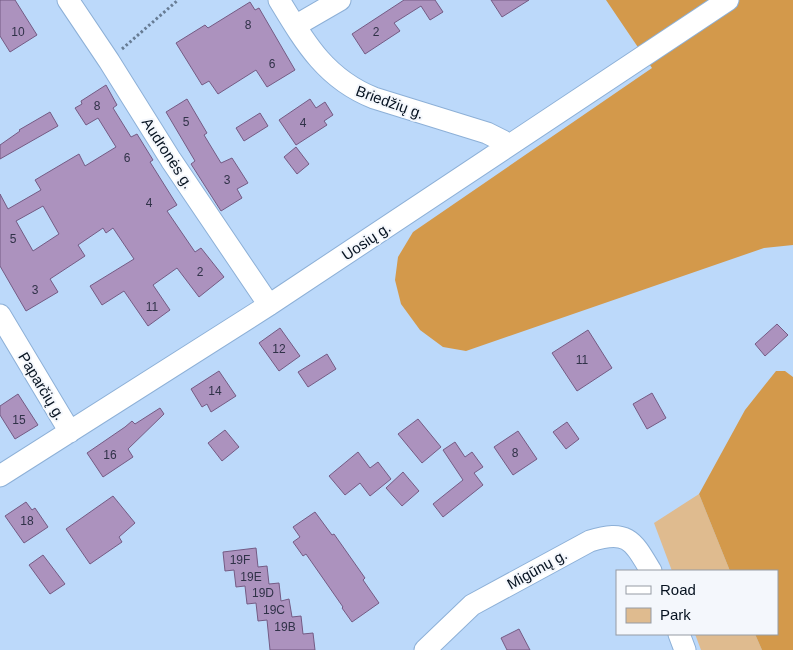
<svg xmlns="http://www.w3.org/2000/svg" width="793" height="650" viewBox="0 0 793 650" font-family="Arial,sans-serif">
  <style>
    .green { fill: #dfbb8f }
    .forest { fill: #d3994b }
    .building { fill: #ac92be; stroke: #745b84; fill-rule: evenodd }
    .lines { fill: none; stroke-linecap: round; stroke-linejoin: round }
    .minor-casing { stroke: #8db0d7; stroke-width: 23 }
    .path { stroke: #677c94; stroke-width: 3; stroke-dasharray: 2.5 2.5; stroke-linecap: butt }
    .minor { stroke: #fff; stroke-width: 21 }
    .labels { text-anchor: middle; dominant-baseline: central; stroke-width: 4; stroke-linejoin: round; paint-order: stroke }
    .number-label { font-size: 12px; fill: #303248 }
    .street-label { font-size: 15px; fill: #061220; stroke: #f4f7fc }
  </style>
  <rect width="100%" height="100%" fill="#bcd9fa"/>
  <!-- green -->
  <path class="green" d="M699 494 730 571H672L654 523Z
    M695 634H755L762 650H701Z"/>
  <!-- forest -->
  <path class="forest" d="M606 0H793V245L764 248 466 351 443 347 420 330 401 304 395 280 398 257 413 232 652 68Z
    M776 371H785L793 377V650H762L755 634H777V571H730L699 494 745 410Z"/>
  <!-- building -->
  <path class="building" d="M0 0H15L37 35 10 52 0 36Z
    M404 0H435L443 12 430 20 421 6 394 23 400 31 365 54 352 34Z
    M491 0H529L502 17Z
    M250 2 255 10 259 8 295 70 267 87 256 70 218 94 209 81 202 85 176 43 205 25 208 28Z
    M106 85 117 105 113 108 131 137 137 134 153 160 150 162 177 205 167 211 195 252 201 248 224 277 199 297 177 268 153 285 170 310 148 326 124 291 102 305 90 286 134 259 113 228 106 233 103 228 78 245 85 256 50 279 58 292 26 311 0 266V194L8 209 41 190 35 180 79 154 85 166 116 147 98 118 86 125 75 108 82 104 81 101ZM43 206 59 234 33 251 16 221Z
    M187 99 207 133 204 135 221 163 232 158 248 183 237 189 242 198 221 211 191 164 195 161 166 112Z
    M310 99 316 108 325 102 333 115 324 121 327 125 296 145 279 120Z
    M50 112 58 126 0 159V145L20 131 19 130Z
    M260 113 268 126 244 141 236 128Z
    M296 147 309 164 297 174 284 157Z
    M777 324 788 335 765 356 755 344Z
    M280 328 300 356 279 371 259 343Z
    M588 330 612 368 577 391 552 353Z
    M327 354 336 369 308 387 298 372Z
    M219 371 236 396 211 412 207 404 202 407 191 389Z
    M652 393 666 418 647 429 633 404Z
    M18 394 38 425 15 439 0 415V406Z
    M160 408 164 414 128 449 133 457 103 477 87 453 125 427 132 421 135 424Z
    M418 419 441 447 422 463 398 434Z
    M567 422 579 439 566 449 553 432Z
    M225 430 239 447 222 461 208 443Z
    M518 431 537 459 513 475 494 447Z
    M455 442 465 457 472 452 483 467 474 473 483 485 443 517 433 504 463 480 443 450Z
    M358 452 370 468 378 462 391 479 370 496 360 483 345 495 329 476Z
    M403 472 419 491 402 506 386 488Z
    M113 496 135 523 119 537 122 542 90 564 66 529Z
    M26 502 32 510 35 508 48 527 24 543 5 516Z
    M315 512 332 535 334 534 365 578 363 580 379 603 352 622 342 608 343 607 306 554 303 556 293 542 300 537 293 527Z
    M256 548 258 567 267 566 269 584 279 583 281 601 289 599 292 617 301 616 303 634 313 633 315 650H270L267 620 258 621 256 603 247 604 245 586 236 587 234 570 225 571 223 552Z
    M43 555 65 584 50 594 29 565Z
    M519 629 530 650H507L501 638Z"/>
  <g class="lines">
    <defs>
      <path id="minor" d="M68 0 109 61 171 160 269 305
        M279 0C305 43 326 79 374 98L487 133 503 141 506 147
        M295 26 340 0
        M0 315 70 432
        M0 476 269 305 728 0
        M679 634 685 650
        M425 650 472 605 590 541C628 529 633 541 651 571"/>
    </defs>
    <!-- minor casing -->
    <use href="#minor" class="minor-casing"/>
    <!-- path -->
    <path class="path" d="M122 49 178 0"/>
    <!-- minor -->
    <use href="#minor" class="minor"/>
  </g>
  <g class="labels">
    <!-- number labels -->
    <g class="number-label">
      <text x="248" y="25">8</text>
      <text x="18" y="32">10</text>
      <text x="376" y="32">2</text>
      <text x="272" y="64">6</text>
      <text x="97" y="106">8</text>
      <text x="186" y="122">5</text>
      <text x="303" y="123">4</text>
      <text x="127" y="158">6</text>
      <text x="227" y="180">3</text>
      <text x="149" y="203">4</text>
      <text x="13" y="239">5</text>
      <text x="200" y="272">2</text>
      <text x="35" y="290">3</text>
      <text x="152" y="307">11</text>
      <text x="279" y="349">12</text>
      <text x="582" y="360">11</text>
      <text x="215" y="391">14</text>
      <text x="19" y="420">15</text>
      <text x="515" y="453">8</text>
      <text x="110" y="455">16</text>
      <text x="27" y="521">18</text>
      <text x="240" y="560">19F</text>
      <text x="251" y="577">19E</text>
      <text x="263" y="593">19D</text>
      <text x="274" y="610">19C</text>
      <text x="285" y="627">19B</text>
    </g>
    <!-- street labels -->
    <g class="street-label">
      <text transform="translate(390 102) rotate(20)">Briedžių g.</text>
      <text transform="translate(168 153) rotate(57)">Audronės g.</text>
      <text transform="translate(366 241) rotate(-34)">Uosių g.</text>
      <text transform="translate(42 386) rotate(59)">Paparčių g.</text>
      <text transform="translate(537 569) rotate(-29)">Migūnų g.</text>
    </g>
  </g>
  <!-- legend -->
  <rect x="616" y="570" width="162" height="65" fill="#f4f7fc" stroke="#959ba4"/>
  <rect x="626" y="586" width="25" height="8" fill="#ffffff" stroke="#959ba4"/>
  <text x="660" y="595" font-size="15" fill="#061220">Road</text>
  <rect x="626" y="608" width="25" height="15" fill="#dfbb8f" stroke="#959ba4"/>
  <text x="660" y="620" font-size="15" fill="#061220">Park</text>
</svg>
